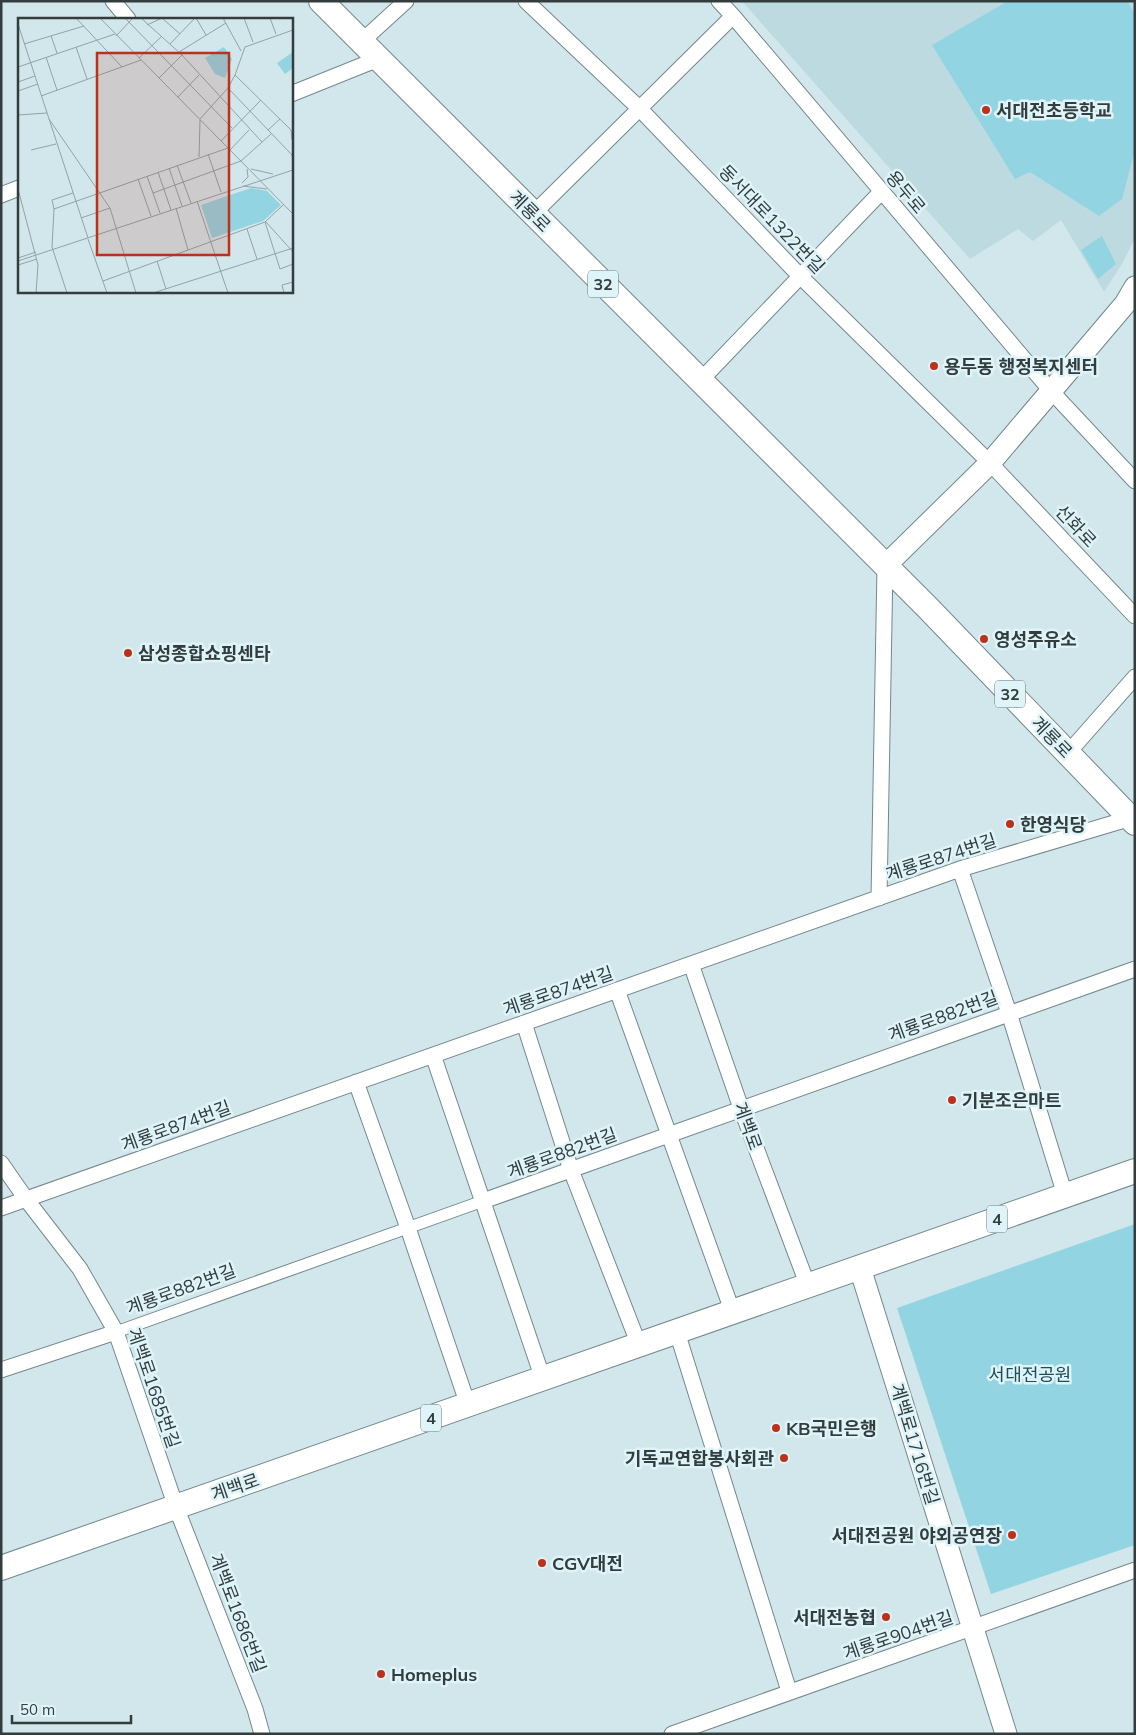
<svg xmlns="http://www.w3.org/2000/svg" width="1136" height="1735" viewBox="0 0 1136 1735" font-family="Mulish,'Noto Sans KR',sans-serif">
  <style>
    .built { fill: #bcdae0 }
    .green { fill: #93d4e2 }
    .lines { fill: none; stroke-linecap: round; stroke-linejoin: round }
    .pedestrian-casing { stroke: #74888c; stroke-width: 13 }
    .minor-casing { stroke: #74888c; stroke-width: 17 }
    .secondary-casing { stroke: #74888c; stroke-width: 23 }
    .primary-casing { stroke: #74888c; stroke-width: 26 }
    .pedestrian { stroke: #fff; stroke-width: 11 }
    .minor { stroke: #fff; stroke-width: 15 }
    .secondary { stroke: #fff; stroke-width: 21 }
    .primary { stroke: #fff; stroke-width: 24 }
    .poi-dot { fill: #bd311b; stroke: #def4f9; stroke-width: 2 }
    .labels { text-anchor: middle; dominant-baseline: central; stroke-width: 5; stroke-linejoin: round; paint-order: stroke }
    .shield { fill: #def4f9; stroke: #677476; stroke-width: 1 }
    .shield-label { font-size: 16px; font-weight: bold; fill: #343d3e }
    .poi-label { font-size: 18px; font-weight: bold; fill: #343d3e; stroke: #def4f9; text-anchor: start }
    .street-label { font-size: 18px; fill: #343d3e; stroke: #def4f9 }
    .park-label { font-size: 18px; fill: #1d4e57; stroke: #def4f9 }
    .inset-road { fill: none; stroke: #92a3a6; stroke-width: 1 }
    .view { fill: #bd311b; fill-opacity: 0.15; stroke: #bd311b; stroke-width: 2.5 }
    .inset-edge { fill: none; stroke: #343d3e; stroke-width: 2.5 }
  </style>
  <rect width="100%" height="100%" fill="#d1e7eb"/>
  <!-- built -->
  <path class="built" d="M742 1H1135V238L1122 264 1104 292 1061 220 1033 241 1018 229 970 259Z"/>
  <!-- green -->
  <path class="green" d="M1008 1H1127L1135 14V150L1122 199 1099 216 1030 172 1015 179 932 45Z
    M1102 236 1116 264 1098 279 1081 250Z
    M1135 1224V1545L991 1594 897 1308Z"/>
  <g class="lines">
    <defs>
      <path id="pedestrian" d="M116 1332 483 1201"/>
      <path id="minor" d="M113 1 128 19
        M526 1 639 108 800 276 990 463 1135 616
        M719 1 733 16 1052 392 1135 481
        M361 42 406 1
        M291 94 378 59
        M1 195 19 188
        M533 214 733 16
        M700 381 881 192
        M1068 753 1135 677
        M960 869 1009 1013 1065 1195
        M879 898 885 566
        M691 964 741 1108 808 1286
        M617 990 733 1313
        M524 1023 571 1170 639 1345
        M433 1055 543 1379
        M356 1082 408 1228 468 1405
        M1 1163 26 1199 80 1269 116 1332 176 1507 255 1709 262 1734
        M483 1201 1135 969
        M1 1208 960 869 1131 818
        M677 1332 789 1691
        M1 1370 116 1332
        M672 1734C826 1678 981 1626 1135 1570"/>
      <path id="secondary" d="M885 566 990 463 1125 304 1135 287
        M860 1268 1006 1734"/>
      <path id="primary" d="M321 1 928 608 1135 823
        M1 1568 1135 1171"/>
    </defs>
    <!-- pedestrian casing -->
    <use href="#pedestrian" class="pedestrian-casing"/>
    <!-- minor casing -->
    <use href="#minor" class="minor-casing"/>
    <!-- secondary casing -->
    <use href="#secondary" class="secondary-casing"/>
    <!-- primary casing -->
    <use href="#primary" class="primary-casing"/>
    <!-- pedestrian -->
    <use href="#pedestrian" class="pedestrian"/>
    <!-- minor -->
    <use href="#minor" class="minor"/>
    <!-- secondary -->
    <use href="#secondary" class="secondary"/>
    <!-- primary -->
    <use href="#primary" class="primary"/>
  </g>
  <!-- markers -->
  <g class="poi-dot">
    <circle cx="986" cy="110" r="5"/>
    <circle cx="934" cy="366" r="5"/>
    <circle cx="984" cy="639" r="5"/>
    <circle cx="128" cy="653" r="5"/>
    <circle cx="1010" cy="824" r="5"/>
    <circle cx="952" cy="1100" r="5"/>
    <circle cx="776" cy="1428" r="5"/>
    <circle cx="784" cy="1458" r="5"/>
    <circle cx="1012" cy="1535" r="5"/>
    <circle cx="542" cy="1563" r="5"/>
    <circle cx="886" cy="1617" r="5"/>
    <circle cx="381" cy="1674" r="5"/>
  </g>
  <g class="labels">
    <!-- shield labels -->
    <g class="shield">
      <rect x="588" y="270.5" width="30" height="27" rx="4"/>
      <rect x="995" y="680.5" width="30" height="27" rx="4"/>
      <rect x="987" y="1205.5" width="20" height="27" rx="4"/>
      <rect x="421" y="1404.5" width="20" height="27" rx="4"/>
    </g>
    <g class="shield-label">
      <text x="603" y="284">32</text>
      <text x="1010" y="694">32</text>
      <text x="997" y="1219">4</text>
      <text x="431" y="1418">4</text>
    </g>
    <!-- poi labels -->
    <g class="poi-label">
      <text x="996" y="110">서대전초등학교</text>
      <text x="944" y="366">용두동 행정복지센터</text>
      <text x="994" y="639">영성주유소</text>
      <text x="138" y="653">삼성종합쇼핑센타</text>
      <text x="1020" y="824">한영식당</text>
      <text x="962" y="1100">기분조은마트</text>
      <text x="786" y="1428">KB국민은행</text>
      <text x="774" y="1458" text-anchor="end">기독교연합봉사회관</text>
      <text x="1002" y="1535" text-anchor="end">서대전공원 야외공연장</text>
      <text x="552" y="1563">CGV대전</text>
      <text x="876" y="1617" text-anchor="end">서대전농협</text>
      <text x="391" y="1674">Homeplus</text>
    </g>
    <!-- street labels -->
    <g class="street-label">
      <text transform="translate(906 192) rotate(50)">용두로</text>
      <text transform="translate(530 211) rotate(45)">계룡로</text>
      <text transform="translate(772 219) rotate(46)">동서대로1322번길</text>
      <text transform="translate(1076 526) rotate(47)">선화로</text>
      <text transform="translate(1052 737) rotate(46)">계룡로</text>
      <text transform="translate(941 857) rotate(-18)">계룡로874번길</text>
      <text transform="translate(558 991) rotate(-19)">계룡로874번길</text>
      <text transform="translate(943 1016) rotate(-20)">계룡로882번길</text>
      <text transform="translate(176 1126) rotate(-20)">계룡로874번길</text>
      <text transform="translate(748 1126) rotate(70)">계백로</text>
      <text transform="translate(562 1153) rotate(-20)">계룡로882번길</text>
      <text transform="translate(181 1289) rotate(-20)">계룡로882번길</text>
      <text transform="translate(154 1388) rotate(71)">계백로1685번길</text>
      <text transform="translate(915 1444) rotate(73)">계백로1716번길</text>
      <text transform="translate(235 1487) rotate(-19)">계백로</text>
      <text transform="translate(238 1613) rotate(69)">계백로1686번길</text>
      <text transform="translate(898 1635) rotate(-19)">계룡로904번길</text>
    </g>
    <!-- park labels -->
    <g class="park-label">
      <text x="1030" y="1374">서대전공원</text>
    </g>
  </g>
  <!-- overview -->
  <g transform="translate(18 18)">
    <rect width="275" height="275" fill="#d1e7eb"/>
    <path d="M206 29 214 41 207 60 197 56 187 40ZM275 34V50L267 56 259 45ZM233 170 249 173 263 187 245 203 194 220 183 187Z" fill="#93d4e2"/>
    <path class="inset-road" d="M58 0 104 49M82 0 275 196M107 0 214 110M123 0 164 37 244 124M178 0 188 17M205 0 223 33M226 0 235 24M252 0 258 16M0 6 70 220M129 7 144 0 162 16M33 18 39 35M98 18 115 0M6 26 66 8M152 26 177 0M58 29 69 61M161 34 208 5M28 39 39 72M121 40 143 19M0 49 97 16M141 60 164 37M0 64 17 58M210 70 274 137 275 143M0 73 20 66M23 78 123 42M160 79 181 57M0 97 29 95M31 101 92 190 118 275M182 101 210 70 217 57M250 112 262 101M274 122 273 112 217 57 227 29 275 12M203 123 243 82M13 132 38 126M212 132 231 112M190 136 203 174M181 139 182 102M159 147 173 185M151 150 164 188M233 151 255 156M140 154 153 192M129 158 142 195M120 161 133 198M224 165 230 159 229 151M225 168 249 171M0 171 20 247 18 275M135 175 223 143 253 116M179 183 210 275M158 190 170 232M36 191 210 130M63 200 92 190M247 204 262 251 275 246M248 204 275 234M229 211 239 241M70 221 89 275M0 240 18 234M0 243 275 152M139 243 148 271M0 247 19 241M85 263 247 204 265 187M49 275 34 229 36 191 34 182 55 175M135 275 275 230M266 275 264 267 275 264"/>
    <path class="view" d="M79 35H211V237H79Z"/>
    <rect width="275" height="275" class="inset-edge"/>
  </g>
  <!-- border -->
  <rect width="1136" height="1735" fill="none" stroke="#343d3e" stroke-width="5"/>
  <!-- scale -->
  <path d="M12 1715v8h119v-8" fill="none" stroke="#343d3e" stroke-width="2.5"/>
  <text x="20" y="1715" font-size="15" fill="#343d3e" stroke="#def4f9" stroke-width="4" paint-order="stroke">50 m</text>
</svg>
